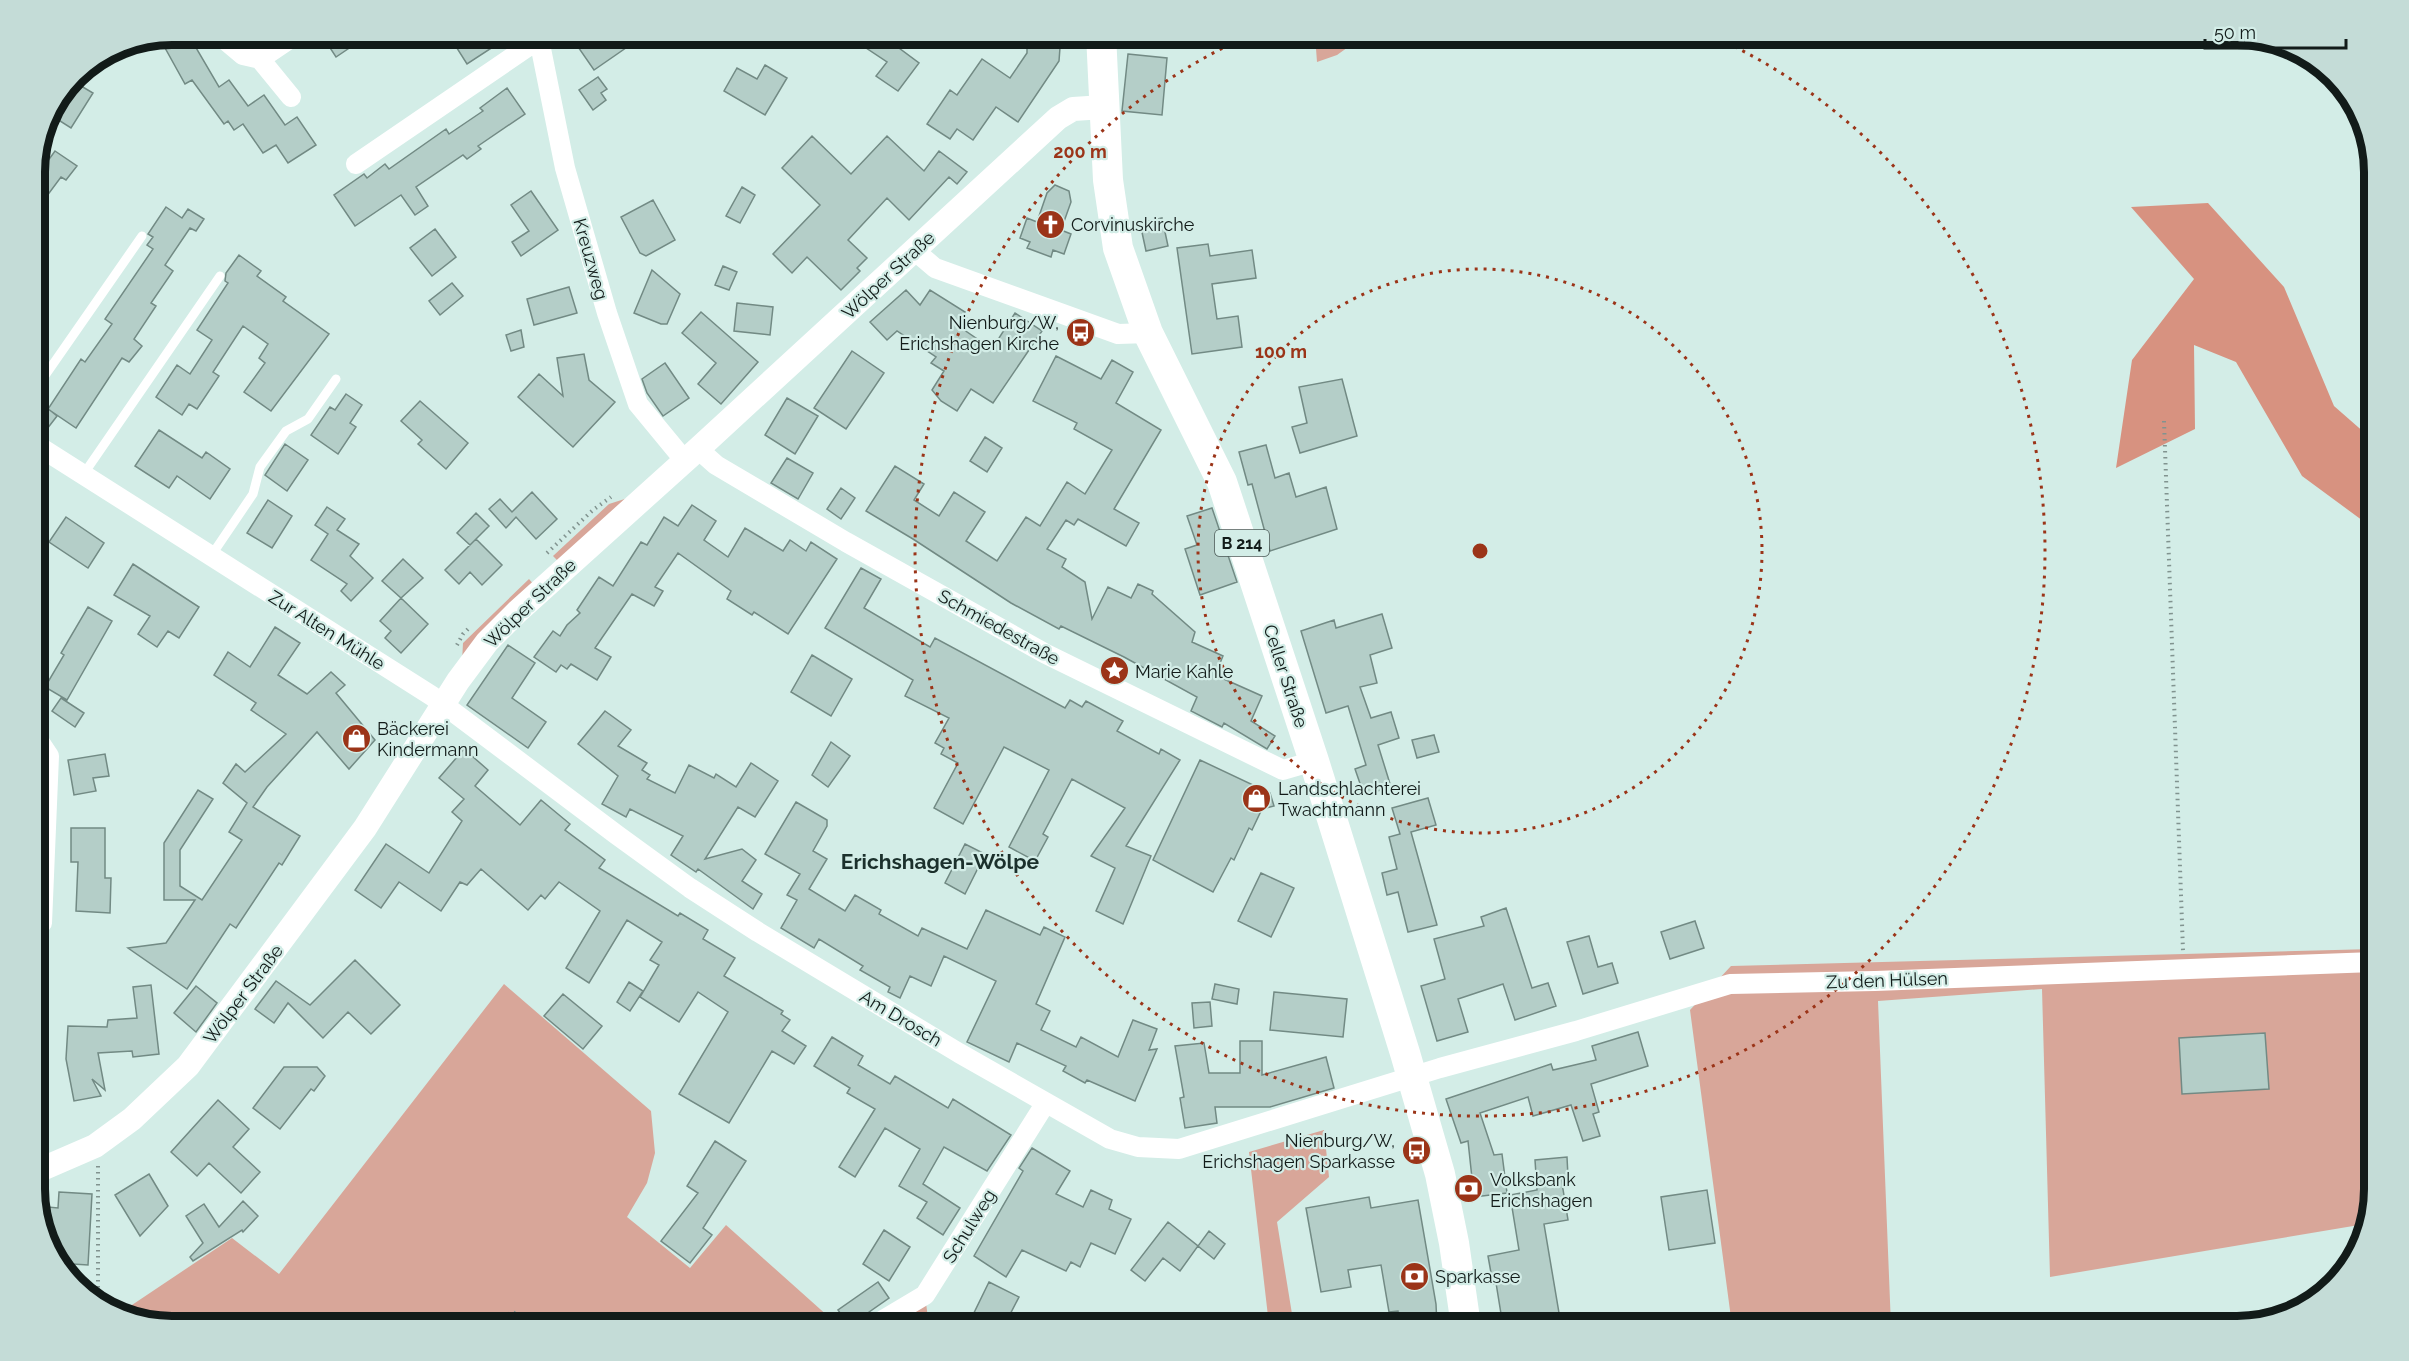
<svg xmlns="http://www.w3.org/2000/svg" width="2409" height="1361" viewBox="0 0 2409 1361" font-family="Raleway,sans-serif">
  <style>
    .green { fill: #d8a699 }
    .forest { fill: #d79280 }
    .building { fill: #b4cec8; stroke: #728a84; stroke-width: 1.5 }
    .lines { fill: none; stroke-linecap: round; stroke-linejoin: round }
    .path { stroke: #81938f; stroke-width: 4; stroke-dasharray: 1.5 4.5; stroke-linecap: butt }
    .service { stroke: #fff; stroke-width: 9 }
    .minor { stroke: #fff; stroke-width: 20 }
    .tertiary { stroke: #fff; stroke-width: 24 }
    .primary { stroke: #fff; stroke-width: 30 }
    .ring { fill: none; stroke: #9b3418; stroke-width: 3; stroke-dasharray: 3 6 }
    .labels { text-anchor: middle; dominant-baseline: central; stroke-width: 4.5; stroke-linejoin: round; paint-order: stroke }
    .shield { fill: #d3ede7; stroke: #4c5a57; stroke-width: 1.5 }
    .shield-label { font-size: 16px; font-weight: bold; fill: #121b19 }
    .poi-label { font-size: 18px; fill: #121b19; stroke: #d3ede7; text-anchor: start }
    .street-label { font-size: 18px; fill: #121b19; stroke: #d3ede7 }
    .quarter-label { font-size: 21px; font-weight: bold; fill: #1b302c; stroke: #d3ede7 }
    .rim { fill: none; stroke: #121b19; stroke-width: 8 }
    .centre { fill: #9b3418; stroke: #d3ede7; stroke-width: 3 }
    .ring-label { font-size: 18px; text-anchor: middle; font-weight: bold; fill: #9b3418; stroke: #d3ede7; stroke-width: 4.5; stroke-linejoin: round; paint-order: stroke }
  </style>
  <rect width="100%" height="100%" fill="#d3ede7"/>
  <!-- green -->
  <path class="green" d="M1315 35V34L1365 35 1337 55 1317 62Z
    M634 496 560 563 553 556 609 504Z
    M529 579 535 586 462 662 463 643Z
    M2374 949V1189L2365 1224 2050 1277 2042 989 1878 1001 1891 1326H1748L1731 1318 1690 1010 1731 966Z
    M504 984 651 1111 655 1153 647 1183 627 1217 690 1268 726 1225 839 1326H530L521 1315 511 1312 495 1326H172L120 1313 232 1238 279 1274Z
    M1324 1130 1329 1177 1277 1222 1293 1320 1342 1313 1343 1326H1237L1269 1325 1249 1152Z
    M925 1295 929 1326H873Z"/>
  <!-- forest -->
  <path class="forest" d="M2208 203 2284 287 2334 406 2374 441V529L2302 476 2236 362 2194 345 2195 429 2116 468 2132 360 2194 279 2131 207Z"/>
  <!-- building -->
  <path class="building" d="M172 34H188L219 87 229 80 248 106 264 95 285 125 297 117 316 145 288 163 276 145 263 153 243 124 234 130 228 121 224 124 192 80 185 84 159 37Z
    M321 34H370L336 57Z
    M448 34H485L493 47 467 64Z
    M590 34H646L594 70 576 44Z
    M845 34H880L919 63 898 91 876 76 887 62Z
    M1027 34H1061L1059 61 1018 122 996 107 973 140 957 129 950 139 927 124 950 90 957 95 982 59 1010 78 1027 53Z
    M1128 54 1167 58 1162 115 1122 111Z
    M765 65 787 78 765 115 724 91 737 68 757 79Z
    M598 77 607 89 601 93 606 100 593 110 579 90Z
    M71 80 93 93 71 128 49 114Z
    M507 88 525 114 478 146 481 149 467 159 463 155 416 187 428 206 415 215 401 195 355 226 334 195 364 174 367 178 385 164 389 169 446 129 449 134 483 111 480 108Z
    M812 136 851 174 887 136 924 171 939 151 967 172 957 184 949 177 909 220 887 198 848 240 867 258 857 268 860 271 841 290 807 257 792 273 773 254 820 205 782 168Z
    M55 151 77 166 66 180 61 177 35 212 36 158 45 165Z
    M1055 185 1069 191 1071 202 1061 230 1071 234 1064 254 1053 250 1051 257 1027 248 1030 242 1020 238 1027 218 1037 222 1047 193Z
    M742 187 755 195 740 223 726 216Z
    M531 191 558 230 521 256 512 242 529 231 511 205Z
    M653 200 675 240 646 256 640 253 621 217Z
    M166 207 182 218 188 209 204 219 196 231 190 228 165 265 173 271 151 303 156 306 134 339 142 346 129 362 122 358 76 428 48 409 81 359 85 362 112 324 105 319 153 249 147 245 153 237 148 234Z
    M1162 218 1168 246 1146 251 1140 223Z
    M435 229 456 257 432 276 410 248Z
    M1208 244 1210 256 1252 250 1256 278 1212 284 1217 319 1238 316 1242 347 1192 354 1177 248Z
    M239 255 261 271 257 276 286 297 283 301 329 334 271 411 244 392 265 363 259 358 268 344 243 326 213 372 219 376 197 409 189 404 182 415 156 397 177 365 190 374 212 340 197 330 228 283 225 281 226 273Z
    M723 266 737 272 729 290 715 285Z
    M652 270 680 294 667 324H661L634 313Z
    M452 283 463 296 440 315 429 301Z
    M569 287 577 313 534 325 527 299Z
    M906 290 920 305 930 290 965 312 957 325 992 349 1015 313 1042 331 993 403 971 389 957 411 941 401 932 390 944 371 931 363 936 357 897 331 887 340 870 322Z
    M737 303 773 307 770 335 734 331Z
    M701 312 758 362 721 404 698 384 716 363 682 333Z
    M521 330 524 347 511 351 506 335Z
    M852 351 884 373 846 429 814 408Z
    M584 354 589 380 615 402 573 447 518 397 539 374 563 396 557 358Z
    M1056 356 1101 379 1112 360 1133 372 1116 403 1161 430 1114 509 1139 523 1126 546 1078 519 1074 525 1066 520 1047 549 1066 559 1062 567 1085 582 1092 619 1108 587 1131 598 1138 584 1153 591 1152 594 1195 632 1192 642 1223 656 1215 675 1262 696 1251 721 1275 736 1267 749 1224 723 1222 727 1191 711 1197 697 1124 657 1061 626 1059 629 1011 603 913 539 866 511 895 466 924 484 914 500 939 516 954 492 985 512 966 541 997 561 1026 517 1040 526 1067 482 1085 494 1112 450 1074 429 1077 423 1033 401Z
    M665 363 689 398 663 416 647 393 642 379Z
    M1342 379 1357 436 1300 453 1292 427 1307 423 1299 387Z
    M346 394 362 405 350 423 356 427 338 454 311 435 330 407 335 410Z
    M35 398 57 416 47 429 35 420Z
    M787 398 818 416 795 454 765 435Z
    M420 401 468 443 446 469 418 444 422 440 401 421Z
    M159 430 202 458 206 452 230 469 210 499 177 476 169 488 135 466Z
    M985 437 1002 448 987 472 970 461Z
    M285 444 308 460 287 491 265 475Z
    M1266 445 1275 478 1289 473 1296 497 1326 487 1337 529 1270 551 1252 484 1248 485 1239 452Z
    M787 458 813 473 798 499 771 483Z
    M841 488 855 498 841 519 827 509Z
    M532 492 557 519 536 539 516 517 506 528 489 509 500 499 512 512Z
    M268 500 292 516 272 548 247 533Z
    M692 505 716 521 704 540 728 557 745 528 783 551 790 540 806 551 811 542 837 559 788 634 754 612 752 615 727 599 731 591 678 553 655 587 663 591 654 606 632 594 595 648 611 657 597 680 571 664 567 669 561 665 556 672 534 657 553 631 560 636 567 625 580 613 577 610 599 577 613 586 641 542 647 545 664 517 678 526Z
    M327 507 345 519 337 530 359 544 350 556 373 578 351 601 341 591 347 584 311 560 328 534 315 525Z
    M1212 508 1237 582 1200 595 1185 549 1197 545 1187 516Z
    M476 513 489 526 470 545 457 533Z
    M66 517 104 543 88 568 49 542Z
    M476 539 502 565 482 585 470 572 459 584 445 570Z
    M403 559 423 578 401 598 382 581Z
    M133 564 199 607 179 638 168 631 157 647 138 634 150 616 114 595Z
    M861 568 881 579 864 608 930 647 935 638 1065 708 1070 700 1082 707 1086 701 1123 721 1117 731 1159 754 1161 749 1180 760 1126 846 1151 856 1123 924 1096 911 1115 868 1091 856 1125 808 1072 779 1043 834 1048 837 1035 861 1009 847 1049 770 1004 747 963 824 934 808 958 763 941 754 944 748 935 743 949 718 905 696 913 680 825 628Z
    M401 598 428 624 401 653 385 638 391 631 380 621Z
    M88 607 112 621 67 700 45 687 64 655 61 653Z
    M1382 614 1392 648 1370 655 1377 683 1360 687 1371 718 1391 712 1399 738 1378 745 1391 787 1364 795 1355 769 1366 765 1348 706 1326 713 1301 631 1334 620 1336 628Z
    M275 627 300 643 278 675 307 694 331 672 345 685 336 693 375 740 349 769 317 732 267 787 253 807 300 836 282 865 279 863 236 928 230 924 187 989 128 948 166 943 195 900H164V843L198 790 213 799 180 850V886L202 900 242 840 229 832 247 803 223 783 236 764 245 772 286 734 251 710 256 703 214 675 228 652 250 667Z
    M508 645 535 663 512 698 546 722 528 748 467 705Z
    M812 655 852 679 831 716 791 692Z
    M61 698 84 713 75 727 52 711Z
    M605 711 631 730 618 746 647 763 642 770 650 775 647 779 675 793 689 765 714 778 716 774 736 787 751 763 778 781 755 817 738 807 705 859 742 849 756 860 742 881 762 894 753 909 698 869 696 872 671 855 683 836 630 809 626 817 602 804 618 776 578 744Z
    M1434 735 1439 752 1417 758 1412 740Z
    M831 742 850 756 828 787 812 775Z
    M464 749 488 770 475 786 520 825 541 800 570 824 565 830 605 860 599 868 678 916 680 913 708 930 703 939 735 958 724 976 783 1011 781 1014 790 1020 782 1031 806 1046 794 1064 772 1051 729 1123 679 1094 728 1012 698 992 679 1022 640 997 659 965 650 960 662 942 627 920 589 983 566 968 600 911 559 882 545 899 541 895 528 910 481 869 467 885 460 882 441 911 399 882 381 908 355 890 386 844 429 873 462 821 452 812 464 799 439 778Z
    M105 754 109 776 93 778 96 791 74 795 68 760Z
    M1200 760 1270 793 1274 806 1262 809 1252 830 1249 828 1234 860 1231 858 1213 892 1153 860Z
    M1428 798 1436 825 1411 832 1437 925 1408 932 1398 892 1387 895 1382 873 1397 869 1389 837 1400 834 1392 808Z
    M796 802 827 820V826L813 851 827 859 809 889 845 911 855 895 881 910 879 914 918 936 922 928 967 949 986 910 1040 935 1044 927 1065 937 1036 1004 1050 1011 1041 1030 1076 1047 1081 1037 1118 1057 1133 1020 1157 1029 1149 1050 1157 1049 1135 1101 1087 1080 1085 1083 1063 1071 1066 1066 1017 1043 1009 1062 967 1042 996 981 944 956 931 986 910 976 900 998 888 992 890 987 860 970 863 966 819 939 814 948 781 928 797 900 787 895 800 874 765 854Z
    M71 828H105V878H111L110 913 76 911 78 862H71Z
    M965 844 985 854 965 894 945 883Z
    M1261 873 1294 888 1271 937 1238 921Z
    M1506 908 1532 988 1548 983 1556 1006 1515 1020 1503 984 1458 999 1468 1032 1437 1041 1421 986 1445 979 1434 939 1484 926 1481 917Z
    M1695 921 1704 948 1670 959 1661 932Z
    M1589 936 1598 967 1612 963 1618 983 1583 994 1567 942Z
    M355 960 400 1005 371 1034 348 1012 323 1038 288 1003 274 1023 255 1009 276 981 310 1005Z
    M629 982 643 991 630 1011 617 1002Z
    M1215 984 1239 989 1237 1004 1212 999Z
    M151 985 159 1054 133 1057 132 1051 98 1053 105 1090 92 1079 101 1096 74 1101 66 1059 68 1026 107 1027 108 1020 137 1018 133 987Z
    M196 986 217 1003 196 1032 174 1013Z
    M1274 992 1347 999 1343 1037 1270 1030Z
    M563 994 602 1026 583 1049 544 1016Z
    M1210 1002 1212 1026 1194 1028 1192 1003Z
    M1638 1032 1648 1066 1591 1084 1599 1112 1593 1114 1600 1136 1583 1141 1571 1105 1533 1116 1528 1097 1480 1113 1494 1155 1502 1154 1507 1193 1474 1197 1468 1141 1461 1143 1446 1099 1551 1064 1553 1070 1596 1060 1592 1046Z
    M2265 1033 2269 1089 2182 1094 2179 1038Z
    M832 1037 863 1056 858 1065 890 1084 895 1076 948 1108 953 1099 1011 1135 987 1171 944 1147 923 1184 960 1208 943 1235 917 1218 927 1202 899 1186 920 1149 885 1128 855 1177 839 1167 875 1109 847 1093 850 1088 814 1066Z
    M1240 1041H1262V1075L1326 1057 1334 1088 1270 1107H1215L1217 1123 1185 1128 1180 1098 1184 1097 1175 1046 1204 1043 1209 1073H1240Z
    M284 1067H317L325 1076 314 1091 311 1089 280 1129 253 1108Z
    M218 1100 249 1129 233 1147 260 1172 241 1193 209 1163 197 1176 171 1152Z
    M715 1141 746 1161 703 1228 712 1235 690 1263 661 1241 698 1193 687 1186Z
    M1032 1148 1070 1171 1056 1194 1083 1207 1091 1190 1112 1200 1109 1209 1131 1219 1115 1254 1091 1243 1080 1267 1071 1262 1066 1271 1022 1250 1006 1277 974 1256 1023 1171 1019 1168Z
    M1567 1157 1568 1177H1561L1568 1220 1544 1224 1559 1313 1531 1318 1533 1326H1503L1496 1283 1493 1284 1488 1256 1519 1250 1510 1195 1537 1190 1535 1160Z
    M149 1174 168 1206 140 1236 115 1195Z
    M1707 1190 1715 1243 1669 1250 1661 1197Z
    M59 1192 92 1194 88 1265 57 1263 38 1206 58 1208Z
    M1369 1197 1371 1208 1418 1200 1436 1304 1437 1326H1400L1398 1311 1389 1312 1381 1265 1348 1270 1351 1287 1321 1292 1306 1208Z
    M243 1201 258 1216 243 1232 242 1230 193 1261 190 1257 203 1243 186 1216 204 1204 219 1227Z
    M1168 1222 1198 1246 1180 1271 1163 1258 1145 1281 1131 1270Z
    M884 1230 910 1247 889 1281 863 1264Z
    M1209 1231 1225 1244 1214 1259 1198 1246Z
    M878 1282 889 1298 849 1326 838 1310Z
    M989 1282 1019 1297 1004 1326H986L971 1319Z"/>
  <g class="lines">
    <!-- path -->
    <path class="path" d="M2164 421 2183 951
      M547 553 593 510 611 497
      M457 645 463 634 470 627
      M98 1166V1303
      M495 1326 511 1312 521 1315 530 1326"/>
    <!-- service -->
    <path class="service" d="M35 390 142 236
      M83 475 220 276
      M211 556 253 494 260 467 286 431 308 419 336 379"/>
    <!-- minor -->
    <path class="minor" d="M218 34 243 55 260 59 297 34
      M538 34 565 168 607 313 638 404 685 461
      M260 59 291 97
      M356 164 539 39
      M915 251 935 268 1118 334 1148 333
      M35 444 432 696 617 835 690 888 758 932 959 1053 1110 1139 1138 1147 1179 1149 1440 1068 1576 1031 1730 984 1875 981 2374 962
      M698 449 716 465 846 542 1046 654 1283 770 1314 761
      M35 735 49 756 42 923
      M873 1326 925 1295 1045 1104"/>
    <!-- tertiary -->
    <path class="tertiary" d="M35 1172 95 1146 132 1119 188 1066 365 828 458 681 487 642 517 612 698 449 1058 118 1073 109 1104 107"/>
    <!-- primary -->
    <path class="primary" d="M1101 34 1108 180 1118 248 1148 333 1222 482 1314 761 1405 1053 1440 1174 1454 1243 1466 1326"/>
  </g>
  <!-- distance rings -->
  <g class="ring">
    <circle cx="1480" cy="551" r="282"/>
    <path d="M1710 35A565 565 0 1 1 1250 35"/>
  </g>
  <!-- icons -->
  <defs>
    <symbol id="church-disc" viewBox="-11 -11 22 22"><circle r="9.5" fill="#9b3418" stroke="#d3ede7"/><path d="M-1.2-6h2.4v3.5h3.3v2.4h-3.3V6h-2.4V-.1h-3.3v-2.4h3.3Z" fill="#fff"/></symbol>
    <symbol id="bus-disc" viewBox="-11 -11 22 22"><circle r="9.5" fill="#9b3418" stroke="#d3ede7"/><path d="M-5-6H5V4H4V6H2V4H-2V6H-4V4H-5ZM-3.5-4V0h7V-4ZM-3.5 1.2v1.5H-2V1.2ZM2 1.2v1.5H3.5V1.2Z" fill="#fff"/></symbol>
    <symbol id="sight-disc" viewBox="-11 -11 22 22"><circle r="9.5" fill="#9b3418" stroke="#d3ede7"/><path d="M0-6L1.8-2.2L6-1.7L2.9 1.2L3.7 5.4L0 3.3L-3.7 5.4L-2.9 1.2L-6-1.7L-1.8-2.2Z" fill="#fff"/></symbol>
    <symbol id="shop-disc" viewBox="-11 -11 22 22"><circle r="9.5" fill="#9b3418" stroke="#d3ede7"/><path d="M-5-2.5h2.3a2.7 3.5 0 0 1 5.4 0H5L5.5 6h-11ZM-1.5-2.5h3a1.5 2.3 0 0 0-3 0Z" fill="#fff"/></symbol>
    <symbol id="bank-disc" viewBox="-11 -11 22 22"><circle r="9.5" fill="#9b3418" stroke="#d3ede7"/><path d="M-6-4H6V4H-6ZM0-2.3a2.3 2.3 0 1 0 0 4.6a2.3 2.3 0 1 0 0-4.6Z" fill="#fff"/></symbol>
  </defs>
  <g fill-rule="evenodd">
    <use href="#church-disc" x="1034" y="208" width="33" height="33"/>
    <use href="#bus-disc" x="1064" y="316" width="33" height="33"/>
    <use href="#sight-disc" x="1098" y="654" width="33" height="33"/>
    <use href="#shop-disc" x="340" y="722" width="33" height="33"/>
    <use href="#shop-disc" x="1240" y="782" width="33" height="33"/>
    <use href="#bus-disc" x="1400" y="1134" width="33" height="33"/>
    <use href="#bank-disc" x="1452" y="1172" width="33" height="33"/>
    <use href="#bank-disc" x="1398" y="1260" width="33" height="33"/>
  </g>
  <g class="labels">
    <!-- shield labels -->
    <rect class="shield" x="1215" y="530" width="54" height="26" rx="4.5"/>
    <g class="shield-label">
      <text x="1242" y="543">B 214</text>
    </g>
    <!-- poi labels -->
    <g class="poi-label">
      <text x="1071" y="224">Corvinuskirche</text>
      <text x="1059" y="322" text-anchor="end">Nienburg/W,<tspan x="1059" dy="21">Erichshagen Kirche</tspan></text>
      <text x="1135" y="671">Marie Kahle</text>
      <text x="377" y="728">Bäckerei<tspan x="377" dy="21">Kindermann</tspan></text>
      <text x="1278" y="788">Landschlachterei<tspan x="1278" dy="21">Twachtmann</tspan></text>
      <text x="1395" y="1140" text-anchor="end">Nienburg/W,<tspan x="1395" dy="21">Erichshagen Sparkasse</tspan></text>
      <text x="1490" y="1179">Volksbank<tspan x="1490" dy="21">Erichshagen</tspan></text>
      <text x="1435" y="1276">Sparkasse</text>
    </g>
    <!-- street labels -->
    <g class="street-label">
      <text transform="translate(591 259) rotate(74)">Kreuzweg</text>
      <text transform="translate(888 275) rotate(-43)">Wölper Straße</text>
      <text transform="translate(530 603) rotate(-44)">Wölper Straße</text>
      <text transform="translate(999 627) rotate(29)">Schmiedestraße</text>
      <text transform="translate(327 630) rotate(32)">Zur Alten Mühle</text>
      <text transform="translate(1286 676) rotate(72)">Celler Straße</text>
      <text transform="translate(1887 980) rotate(-2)">Zu den Hülsen</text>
      <text transform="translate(243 994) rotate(-53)">Wölper Straße</text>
      <text transform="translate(901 1018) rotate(31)">Am Drosch</text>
      <text transform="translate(969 1226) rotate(-58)">Schulweg</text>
    </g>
    <!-- quarter labels -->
    <g class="quarter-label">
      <text x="940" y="861">Erichshagen-Wölpe</text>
    </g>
  </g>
  <!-- crop -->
  <path d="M0 0H2409V1361H0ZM172 45H2237A127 127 0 0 1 2364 172V1189A127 127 0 0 1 2237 1316H172A127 127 0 0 1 45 1189V172A127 127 0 0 1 172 45Z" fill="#c4dcd7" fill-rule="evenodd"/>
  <path class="rim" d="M172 45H2237A127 127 0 0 1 2364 172V1189A127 127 0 0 1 2237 1316H172A127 127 0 0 1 45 1189V172A127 127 0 0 1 172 45Z"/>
  <circle cx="1480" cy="551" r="9" class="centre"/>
  <g class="ring-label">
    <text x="1080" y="158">200 m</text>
    <text x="1281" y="358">100 m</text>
  </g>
  <!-- scale -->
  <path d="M2205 39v9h141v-9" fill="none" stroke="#121b19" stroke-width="3"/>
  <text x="2214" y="39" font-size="18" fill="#121b19" stroke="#d3ede7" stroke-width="4.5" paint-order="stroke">50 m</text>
</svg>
